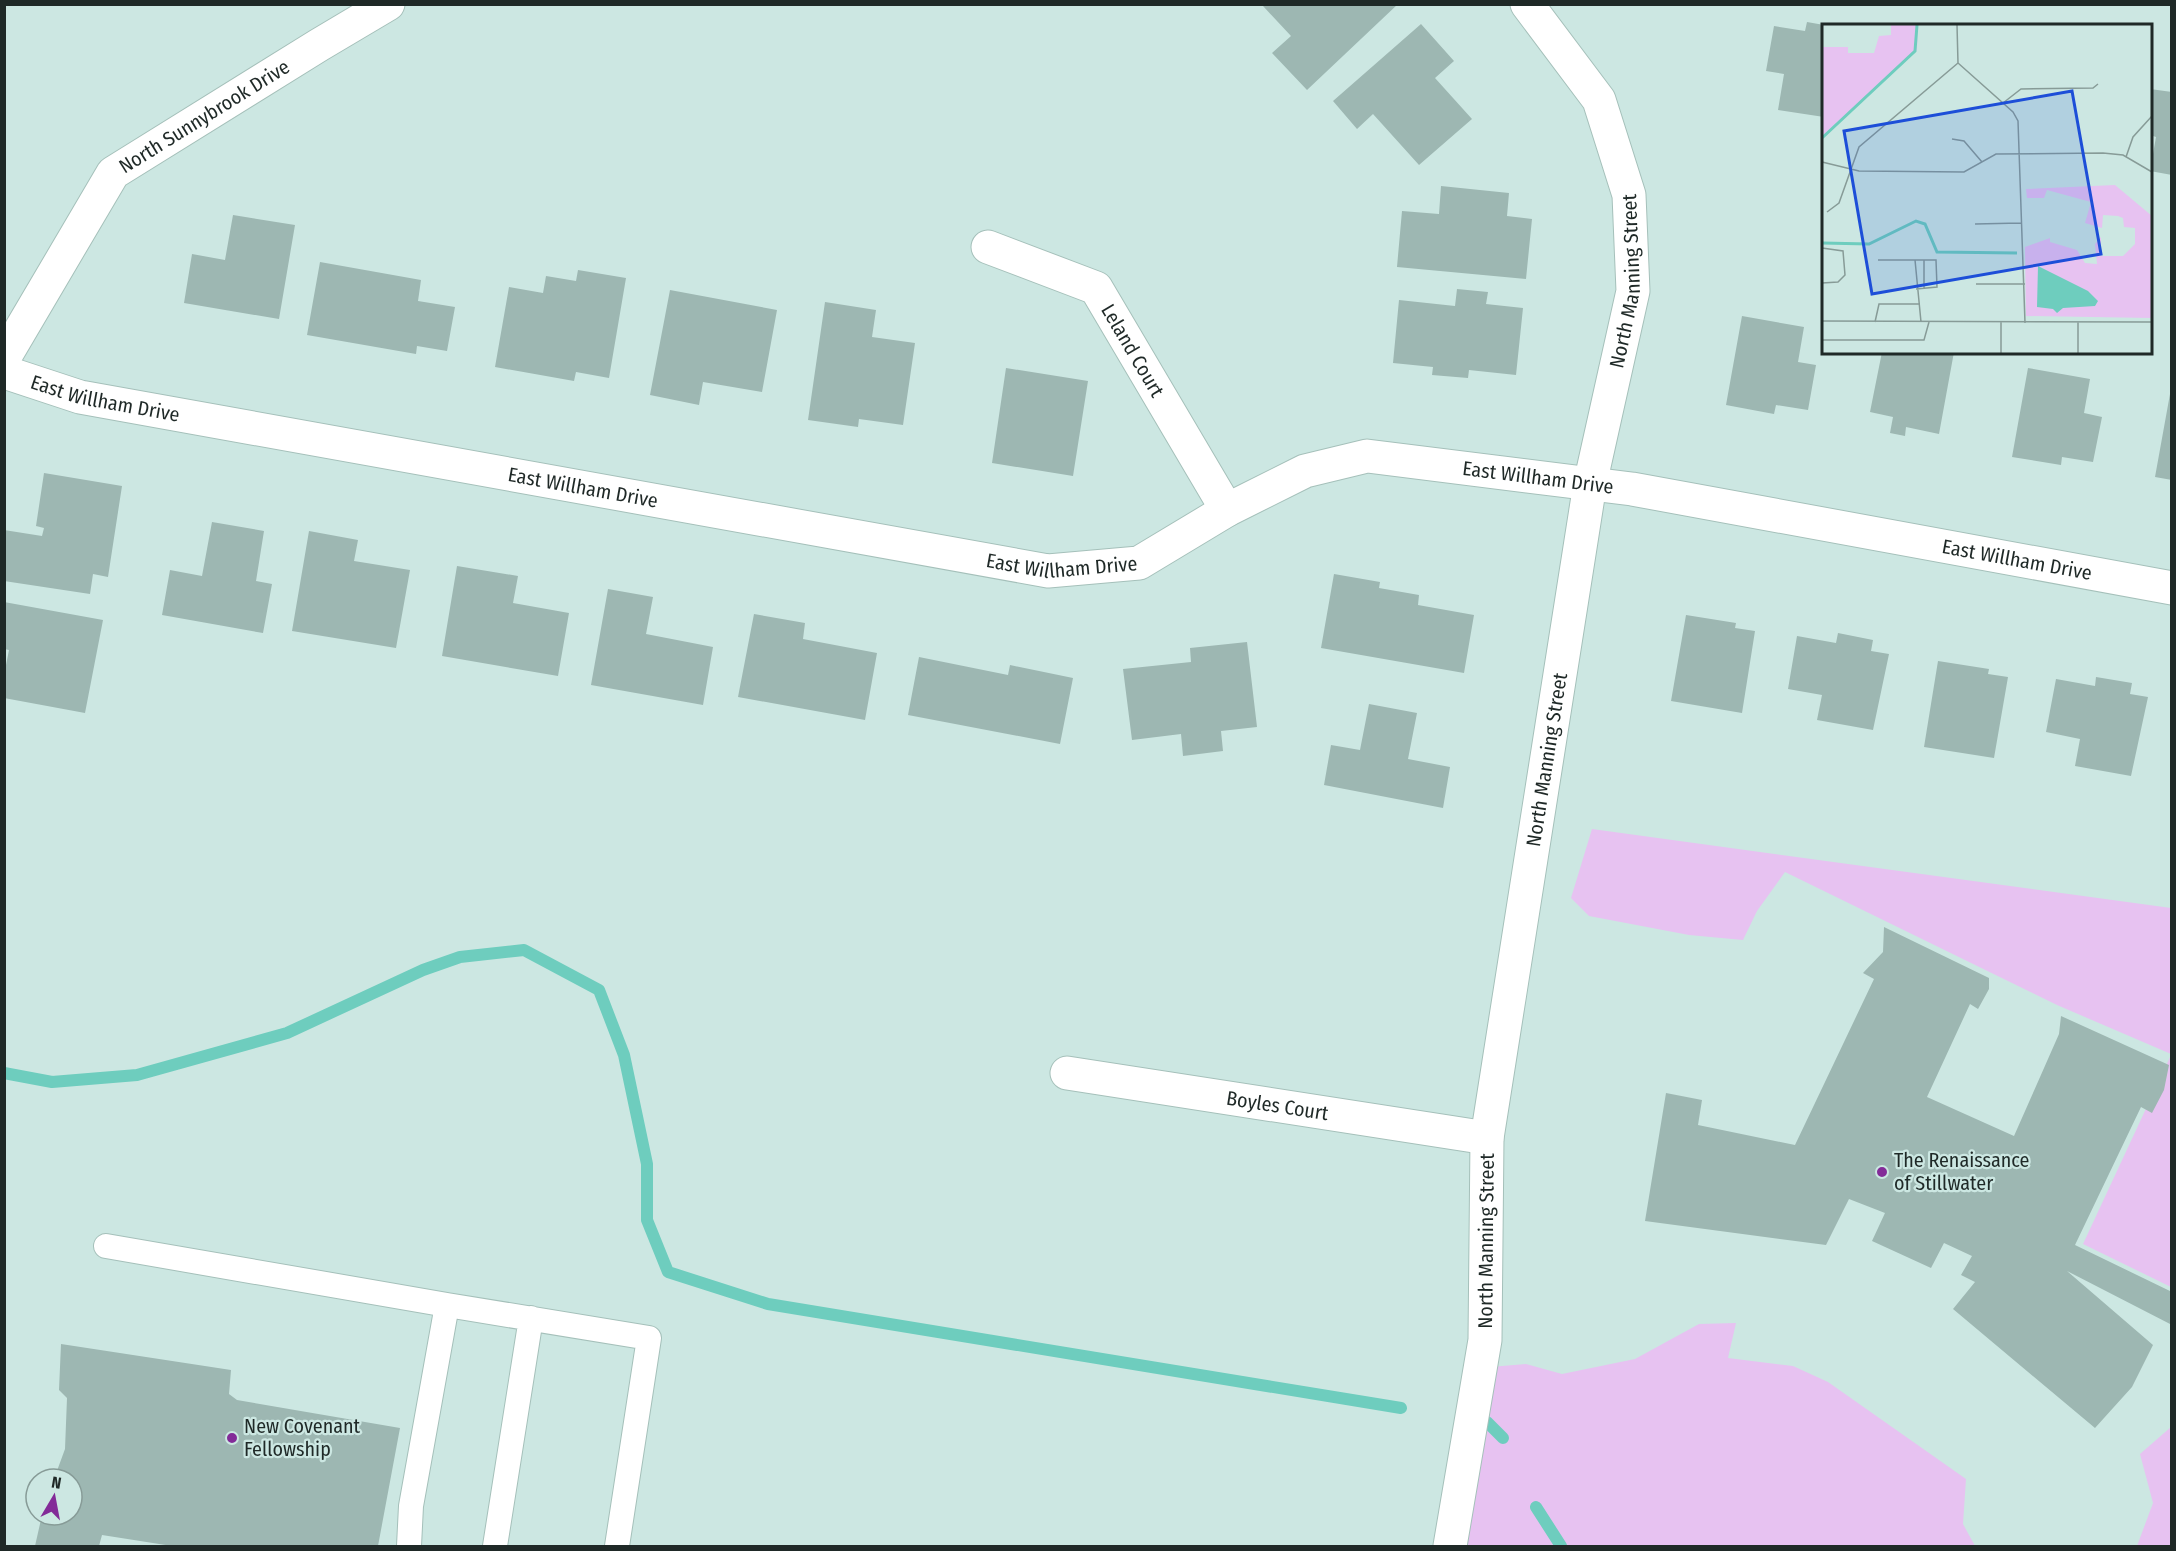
<svg xmlns="http://www.w3.org/2000/svg" width="2176" height="1551" viewBox="0 0 2176 1551" font-family="'Fira Sans Condensed',sans-serif">
  <style>
    .green { fill: #e7c2f1 }
    .lines { fill: none; stroke-linecap: round; stroke-linejoin: round }
    .stream { stroke: #6ecdbe; stroke-width: 12 }
    .building { fill: #9db7b2 }
    .service-casing { stroke: #a5c0ba; stroke-width: 26 }
    .minor-casing { stroke: #a5c0ba; stroke-width: 35 }
    .service { stroke: #fff; stroke-width: 24 }
    .minor { stroke: #fff; stroke-width: 33 }
    .poi-dot { fill: #832b98; stroke: #cce7e2; stroke-width: 2 }
    .labels { text-anchor: middle; dominant-baseline: central; stroke-width: 4.5; stroke-linejoin: round; paint-order: stroke }
    .street-label { font-size: 20px; fill: #1f2927; stroke: #cce7e2 }
    .poi-label { font-size: 20px; fill: #1f2927; stroke: #cce7e2; text-anchor: start }
    .inset-river { fill: none; stroke: #6ecdbe; stroke-width: 3 }
    .inset-road { fill: none; stroke: #879b97; stroke-width: 1.5 }
    .view { fill: #1d4ed8; fill-opacity: 0.15; stroke: #1d4ed8; stroke-width: 3 }
    .inset-edge { fill: none; stroke: #1f2927; stroke-width: 3 }
  </style>
  <rect width="100%" height="100%" fill="#cce7e2"/>
  <!-- green -->
  <path class="green" d="M1592 829 2171 908V1054L2057 1005 1785 872 1757 911 1743 940 1689 935 1589 916 1571 898Z
    M2171 1055V1287L2083 1244Z
    M1736 1323 1728 1358 1793 1366 1828 1382 1966 1479 1963 1524 1975 1546H1461L1490 1367 1526 1364 1562 1374 1635 1359 1699 1324Z
    M2171 1427V1546H2137L2153 1503 2140 1454Z"/>
  <g class="lines">
    <!-- stream -->
    <path class="stream" d="M4 1073 52 1082 137 1075 287 1033 423 970 460 957 524 950 599 990 624 1055 647 1164V1220L668 1272 768 1304 1401 1408
      M1487 1422 1503 1438
      M1536 1507 1561 1546"/>
  </g>
  <!-- building -->
  <path class="building" d="M1264 4H1398L1307 90 1272 53 1291 36 1263 6Z
    M1807 22 1824 25V117L1778 110 1784 74 1766 71 1774 26 1805 31Z
    M1421 24 1454 61 1435 78 1472 119 1419 165 1373 114 1357 129 1333 101Z
    M2150 89 2172 92V175L2150 171 2156 137 2150 135Z
    M1441 186 1509 193 1507 216 1532 219 1526 279 1397 267 1402 211 1439 214Z
    M233 215 295 225 279 319 184 303 192 254 225 260Z
    M320 262 421 280 418 301 455 307 447 351 417 346 416 354 307 335Z
    M578 270 626 278 609 378 576 372 574 381 495 367 509 287 543 293 546 276 576 281Z
    M1457 289 1488 292 1486 304 1523 308 1516 375 1469 370 1468 378 1432 375 1433 367 1393 363 1399 300 1455 306Z
    M670 290 777 310 762 392 703 382 699 405 650 395Z
    M825 302 876 310 872 337 915 343 903 425 859 419 858 427 808 420Z
    M1742 316 1804 327 1798 362 1816 365 1808 410 1776 405 1774 414 1726 405Z
    M1882 352H1954L1939 434 1906 427 1905 436 1890 433 1893 417 1870 412Z
    M1006 368 1088 381 1073 476 992 463Z
    M2028 368 2090 379 2084 413 2102 417 2093 462 2062 457 2061 465 2012 457Z
    M2170 394 2172 395V480L2155 477Z
    M44 473 122 486 108 577 93 574 90 594 4 581V530L42 536 44 528 36 526Z
    M212 522 264 531 256 581 272 584 263 633 162 615 170 570 202 576Z
    M309 531 358 540 354 561 410 570 396 648 292 631Z
    M457 566 518 576 513 603 569 613 558 676 442 656Z
    M1334 574 1380 582 1379 588 1419 595 1418 605 1474 615 1464 673 1321 648Z
    M608 589 653 597 646 634 713 647 703 705 591 685Z
    M4 602 103 620 85 713 4 698V675L9 650 4 649Z
    M754 614 805 623 803 639 877 653 865 720 738 697Z
    M1686 615 1736 623 1735 628 1755 631 1742 713 1671 701Z
    M1838 633 1873 640 1871 651 1889 654 1873 730 1817 720 1822 695 1788 689 1797 636 1836 643Z
    M1247 642 1257 727 1221 731 1223 751 1183 756 1181 734 1132 740 1123 669 1191 662 1190 648Z
    M919 657 1008 675 1010 665 1073 678 1060 744 908 715Z
    M1938 661 1989 669 1988 674 2008 677 1994 758 1924 747Z
    M2096 677 2132 683 2130 694 2148 697 2131 776 2075 766 2080 739 2046 732 2056 679 2095 686Z
    M1369 704 1417 713 1408 759 1450 767 1443 808 1324 785 1331 745 1360 750Z
    M1884 927 1989 978V989L1978 1009 1970 1004 1927 1097 2014 1136 2059 1034 2061 1016 2169 1065 2164 1090 2152 1113 2141 1107 2075 1245 2172 1292V1325L2067 1271 2153 1345 2132 1387 2095 1428 1953 1309 1975 1282 1961 1275 1972 1256 1944 1243 1931 1268 1872 1241 1885 1213 1849 1199 1826 1245 1645 1221 1666 1093 1702 1100 1698 1125 1795 1145 1874 979 1863 973 1883 952Z
    M61 1344 231 1370 229 1394 237 1400 400 1428 378 1546H172L102 1535 99 1546H35L42 1515H72V1479H54L65 1449 67 1398 59 1390Z"/>
  <g class="lines">
    <defs>
      <path id="service" d="M106 1246 447 1305 411 1506 409 1546
        M447 1305 649 1338 617 1546
        M495 1546 531 1318"/>
      <g id="minor">
        <path id="s1" d="M988 247 1096 288 1227 510"/>
        <path id="s2" d="M4 358 113 173 319 45 388 4"/>
        <path id="s3" d="M4 372 80 397 1048 571 1139 563 1227 510 1305 471 1367 456 1632 489 2172 588"/>
        <path id="s4" d="M1067 1073 1487 1138"/>
        <path id="s5" d="M1450 1546 1485 1340 1487 1138 1590 484 1633 291 1629 195 1599 100 1527 4"/>
      </g>
    </defs>
    <!-- service casing -->
    <use href="#service" class="service-casing"/>
    <!-- minor casing -->
    <use href="#minor" class="minor-casing"/>
    <!-- service -->
    <use href="#service" class="service"/>
    <!-- minor -->
    <use href="#minor" class="minor"/>
  </g>
  <!-- markers -->
  <g class="poi-dot">
    <circle cx="1882" cy="1172" r="6"/>
    <circle cx="232" cy="1438" r="6"/>
  </g>
  <g class="labels">
    <!-- street labels -->
    <g class="street-label">
      <text stroke="none"><textPath href="#s2" startOffset="322">North Sunnybrook Drive</textPath></text>
      <text stroke="none"><textPath href="#s5" startOffset="1280">North Manning Street</textPath></text>
      <text stroke="none"><textPath href="#s1" startOffset="188">Leland Court</textPath></text>
      <text stroke="none"><textPath href="#s3" startOffset="105">East Willham Drive</textPath></text>
      <text stroke="none"><textPath href="#s3" startOffset="1581">East Willham Drive</textPath></text>
      <text stroke="none"><textPath href="#s3" startOffset="591">East Willham Drive</textPath></text>
      <text stroke="none"><textPath href="#s3" startOffset="1077">East Willham Drive</textPath></text>
      <text stroke="none"><textPath href="#s3" startOffset="2067">East Willham Drive</textPath></text>
      <text stroke="none"><textPath href="#s5" startOffset="794">North Manning Street</textPath></text>
      <text stroke="none"><textPath href="#s4" startOffset="213">Boyles Court</textPath></text>
      <text stroke="none"><textPath href="#s5" startOffset="308">North Manning Street</textPath></text>
    </g>
    <!-- poi labels -->
    <g class="poi-label">
      <text x="1894" y="1160">The Renaissance<tspan x="1894" dy="23">of Stillwater</tspan></text>
      <text x="244" y="1426">New Covenant<tspan x="244" dy="23">Fellowship</tspan></text>
    </g>
  </g>
  <!-- overview -->
  <g transform="translate(1822 24)">
    <rect width="330" height="330" fill="#cce7e2"/>
    <path d="M69 1H96L95 26 0 112V23H26V29H52L57 12 69 11ZM293 161 330 192V294L204 292 203 223 228 214V218L255 226 263 239 275 240 273 220 279 213V232H301L313 220V204L302 203 301 194 296 192 281 191 280 204 263 199 269 178 225 166 222 174H205L204 165Z" fill="#e7c2f1"/>
    <path d="M216 242 266 267 276 277 273 282 241 284 235 289 231 285 215 283Z" fill="#6ecdbe"/>
    <path class="inset-river" d="M0 114 93 27 95 1M0 219 47 220 94 197 103 200 115 228 195 229"/>
    <path class="inset-road" d="M135 1 136 39 191 88 196 97 203 299M181 79 199 65 271 64 276 60M130 115 142 117 160 138M304 133 311 113 330 92M0 138 37 147 142 148 174 130 281 129 301 131 330 148M5 188 17 179 37 123 136 39M153 200 199 199M0 224 21 227 23 251 16 258 0 259M56 236H93L99 298M93 236H114L115 263 94 265M102 236V264M154 260H203M0 297 330 298M53 298 57 280H98M0 316H102L107 298M179 329V298M256 329V298"/>
    <path class="view" d="M250 67 279 230 50 270 22 107Z"/>
    <rect width="330" height="330" class="inset-edge"/>
  </g>
  <!-- border -->
  <rect width="2176" height="1551" fill="none" stroke="#1f2927" stroke-width="12"/>
  <!-- north arrow -->
  <g transform="translate(54 1497) rotate(10)"><circle r="28" fill="#cce7e2" stroke="#879b97" stroke-width="1.5"/>
  <path d="M0-4.5L10 22L0 15L-10 22Z" fill="#832b98"/>
  <text y="-9" font-size="16" font-weight="bold" text-anchor="middle" fill="#1f2927">N</text>
  </g>
</svg>
